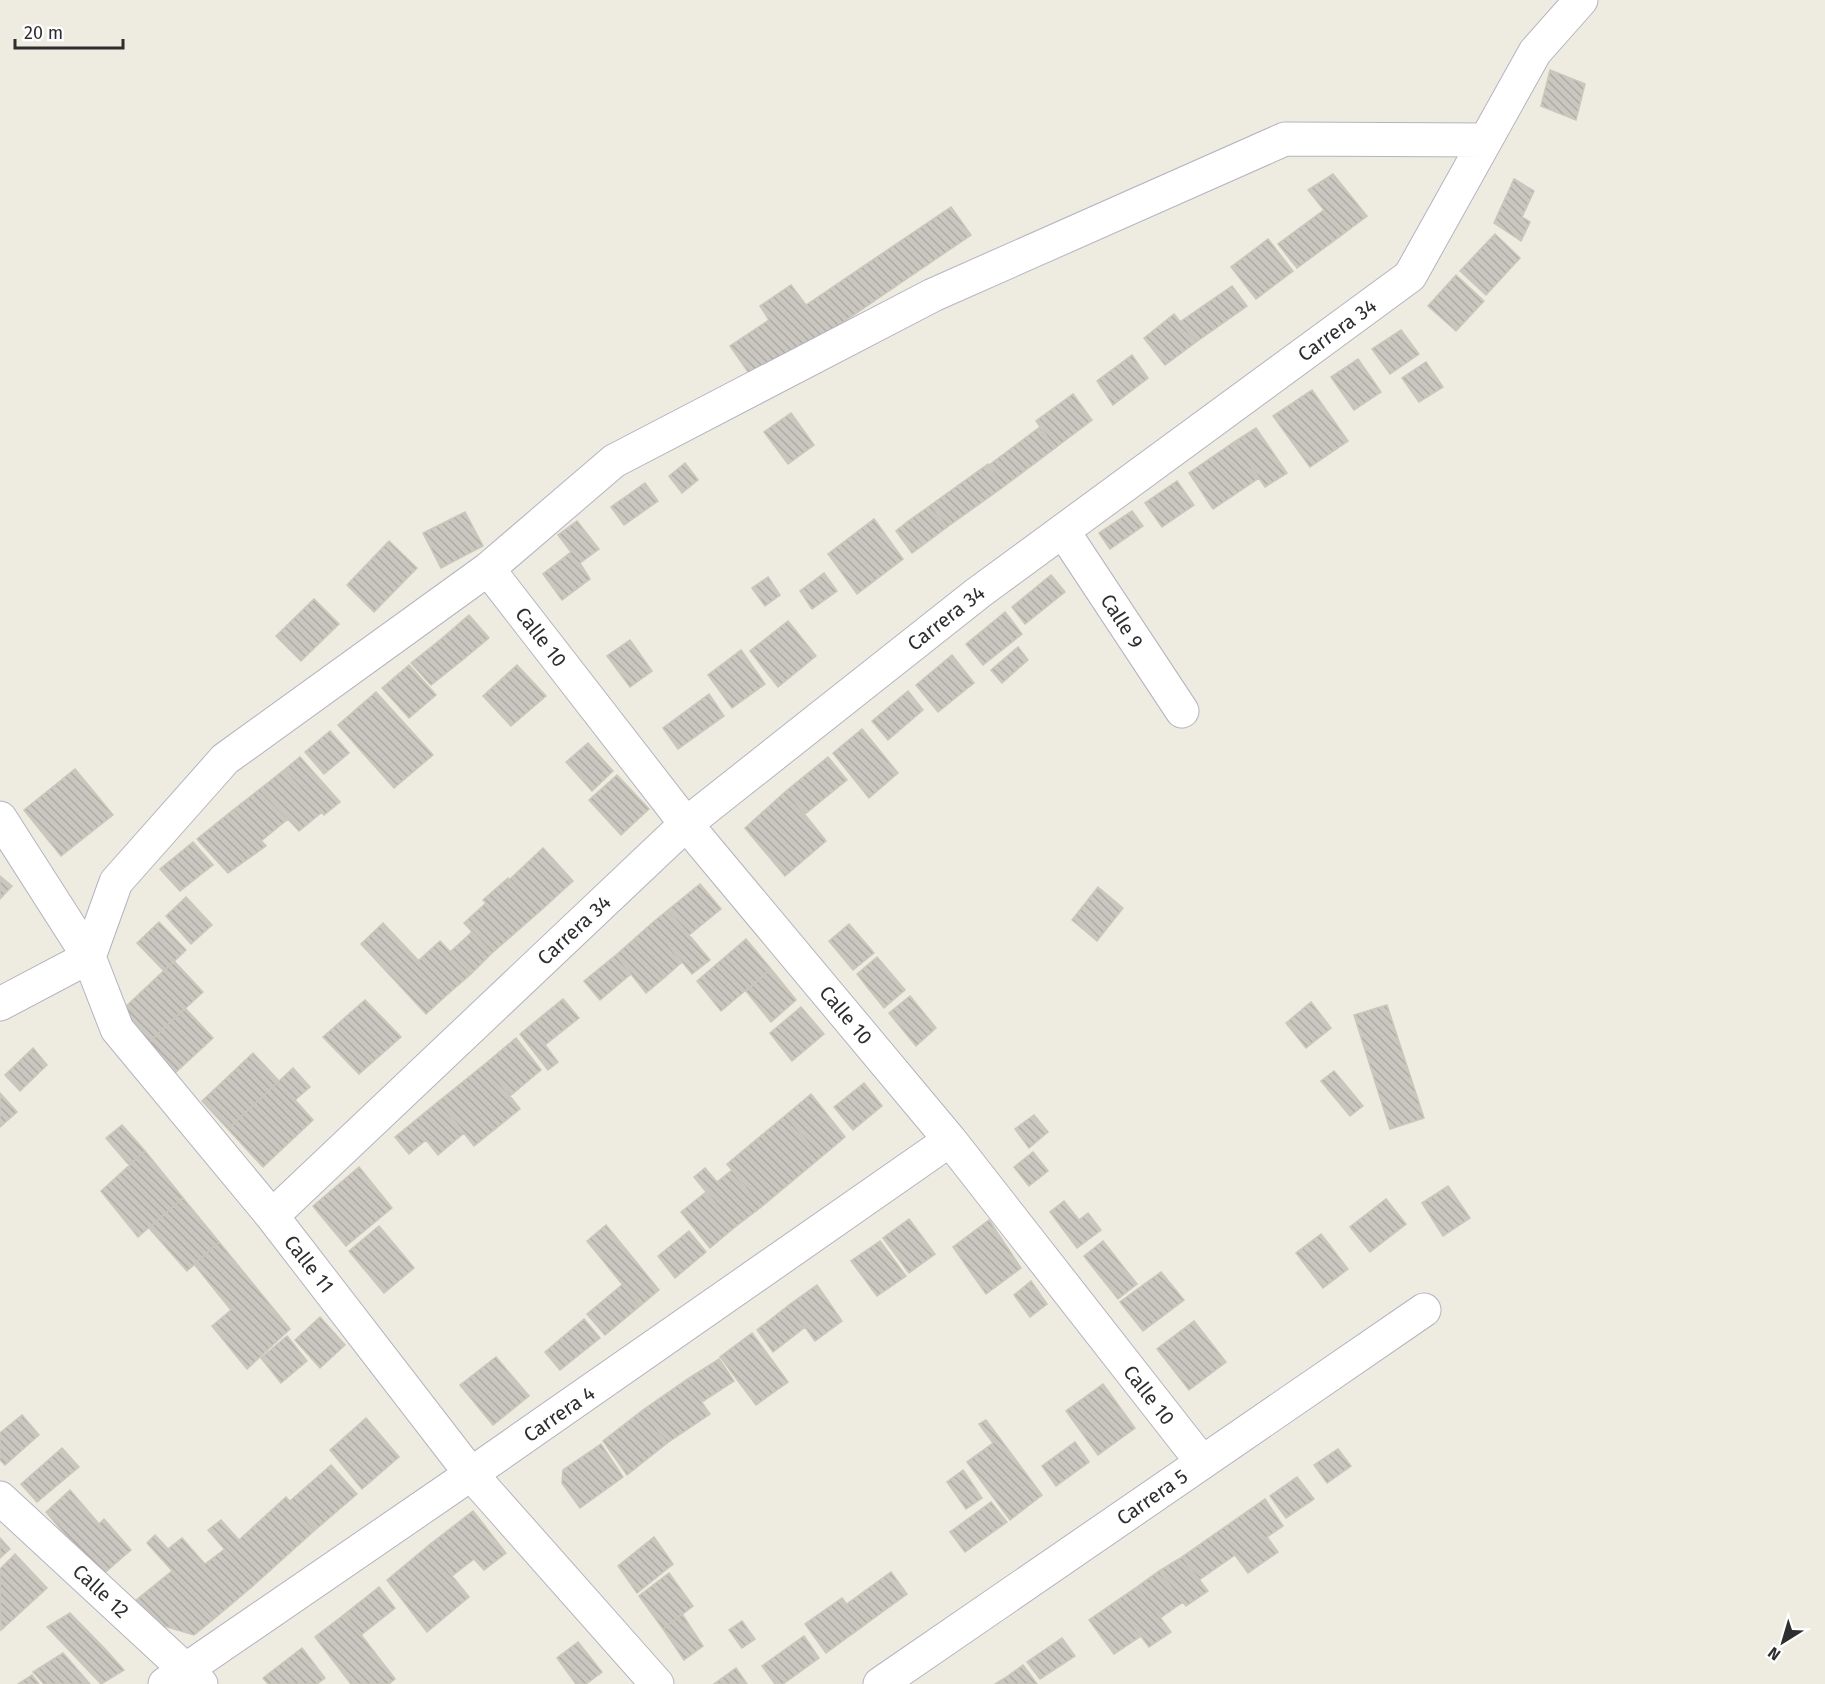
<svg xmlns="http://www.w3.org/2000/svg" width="1825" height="1684" viewBox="0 0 1825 1684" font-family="'Fira Sans',sans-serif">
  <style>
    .building { fill: url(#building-back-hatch); stroke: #cac7ba; stroke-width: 1.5 }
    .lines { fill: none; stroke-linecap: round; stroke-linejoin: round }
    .street-casing { stroke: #b4b4c0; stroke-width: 35 }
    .street { stroke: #fff; stroke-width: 33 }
    .labels { text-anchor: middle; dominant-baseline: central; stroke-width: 6; stroke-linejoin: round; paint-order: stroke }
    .street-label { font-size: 20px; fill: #2e2e2e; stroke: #fff }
  </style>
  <defs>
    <pattern id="building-back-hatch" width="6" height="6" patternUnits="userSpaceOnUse" patternTransform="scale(1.5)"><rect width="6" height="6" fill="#cac7c0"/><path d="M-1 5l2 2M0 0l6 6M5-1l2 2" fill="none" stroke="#aeaba5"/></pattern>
  </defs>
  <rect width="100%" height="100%" fill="#eeebe1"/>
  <!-- building -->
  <path class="building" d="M1550 70 1585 84 1576 120 1541 106Z
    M1333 174 1367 216 1343 234 1308 190Z
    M1514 179 1534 191 1522 217 1530 222 1521 241 1494 223Z
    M951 207 971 235 755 382 730 346 769 320 760 306 791 285 806 305Z
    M1324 210 1343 234 1297 268 1278 244Z
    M1495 234 1520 258 1486 295 1460 271Z
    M1268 239 1293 271 1256 299 1231 267Z
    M1456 275 1484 301 1456 331 1428 306Z
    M1232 286 1247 306 1196 342 1180 322Z
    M1174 314 1196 342 1165 365 1144 338Z
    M1401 330 1419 354 1390 374 1372 349Z
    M1132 355 1148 378 1113 405 1097 381Z
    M1358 359 1381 392 1354 410 1331 377Z
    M1426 362 1443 387 1419 402 1402 378Z
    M1312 390 1348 441 1310 467 1273 416Z
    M1073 394 1092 420 1055 448 1036 421Z
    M791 413 814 445 788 464 764 432Z
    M1040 427 1055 448 1003 487 988 466Z
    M1256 428 1287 473 1265 487 1234 442Z
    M1234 442 1259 478 1213 509 1189 473Z
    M685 463 698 480 682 493 669 476Z
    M988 464 1003 487 947 527 931 505Z
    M1177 481 1194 505 1162 527 1145 503Z
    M645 483 658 501 624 525 611 507Z
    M931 505 947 527 923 545 907 522Z
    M1132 511 1143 526 1110 549 1099 533Z
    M465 512 483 546 441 568 423 533Z
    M874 519 903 559 857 594 828 554Z
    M577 521 599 549 580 563 590 579 562 600 543 574 571 552 558 535Z
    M907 522 923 545 912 553 896 531Z
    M389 541 417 568 374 612 347 585Z
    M824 573 837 591 812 609 800 591Z
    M1051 575 1065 592 1025 624 1012 607Z
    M768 577 780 595 765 606 752 588Z
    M314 599 339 624 301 661 276 636Z
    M1005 612 1022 634 983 665 966 644Z
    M469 615 489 638 460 662 440 640Z
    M788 621 816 656 778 687 750 651Z
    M440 640 460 662 431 685 411 663Z
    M630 640 652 671 630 687 607 656Z
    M1018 647 1028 660 1002 683 991 670Z
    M741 650 765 684 732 708 708 675Z
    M952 655 974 683 938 712 916 685Z
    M409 665 436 695 409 718 382 688Z
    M517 665 546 696 511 726 483 696Z
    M908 691 923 710 888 740 872 721Z
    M376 692 433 755 394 788 338 725Z
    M709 694 724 716 678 749 663 728Z
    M862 729 898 773 869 798 833 753Z
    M330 731 349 753 324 774 305 752Z
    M588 743 613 771 592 791 566 762Z
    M300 757 340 802 324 815 284 770Z
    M828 757 847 780 805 814 786 791Z
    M75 769 113 815 61 856 24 810Z
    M284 770 321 813 299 831 260 789Z
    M617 775 649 809 621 835 589 800Z
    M260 789 288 819 261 841 233 810Z
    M786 791 826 841 785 876 745 828Z
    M233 810 266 846 228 873 197 839Z
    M193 842 213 865 180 891 160 869Z
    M543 848 573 881 539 912 509 880Z
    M0 876 12 886 0 899Z
    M508 878 539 912 492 953 464 923 486 903 483 900Z
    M700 884 721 909 689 935 668 910Z
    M1098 887 1123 908 1097 941 1072 920Z
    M186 897 212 925 191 944 166 916Z
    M668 910 710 960 692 974 651 924Z
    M159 922 186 950 164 971 137 943Z
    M383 923 449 993 426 1014 361 944Z
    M651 924 682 962 664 978 633 940Z
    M849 924 874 953 853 970 829 941Z
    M472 932 492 953 471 974 450 952Z
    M746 939 771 969 721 1011 697 981Z
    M633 940 664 978 646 993 616 955Z
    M440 941 471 974 449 993 418 961Z
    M616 955 631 974 600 1000 584 981Z
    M877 957 905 990 884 1008 857 974Z
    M174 961 203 992 148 1043 119 1013Z
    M771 969 796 1000 771 1022 746 991Z
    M910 996 936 1028 916 1046 889 1013Z
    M563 999 579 1018 545 1045 558 1062 548 1070 520 1034Z
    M365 1000 401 1037 359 1074 323 1037Z
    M1311 1002 1331 1028 1306 1048 1286 1023Z
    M1387 1005 1424 1118 1390 1129 1354 1015Z
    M801 1007 824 1034 792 1061 770 1033Z
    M185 1008 213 1038 175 1073 148 1043Z
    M516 1038 541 1070 510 1096 485 1064Z
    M33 1048 47 1065 20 1091 5 1075Z
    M253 1053 279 1081 228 1129 202 1101Z
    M485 1064 520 1109 474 1146 439 1101Z
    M293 1068 310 1087 295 1100 313 1120 263 1167 228 1129Z
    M1334 1071 1363 1106 1350 1116 1321 1081Z
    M864 1083 882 1106 853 1130 834 1107Z
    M0 1093 17 1112 0 1127Z
    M811 1094 845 1137 820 1158 786 1115Z
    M439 1101 464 1133 438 1155 426 1140 409 1154 395 1137Z
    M786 1115 820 1158 761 1207 727 1164Z
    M1034 1115 1048 1132 1029 1148 1015 1129Z
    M122 1125 145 1151 129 1165 106 1138Z
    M145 1151 183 1198 138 1237 101 1191Z
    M1033 1152 1048 1171 1029 1186 1014 1167Z
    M359 1167 392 1208 346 1246 313 1206Z
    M705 1168 717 1182 732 1170 761 1207 735 1227 694 1177Z
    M1448 1186 1470 1218 1443 1236 1422 1203Z
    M706 1192 735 1227 710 1248 681 1212Z
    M183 1198 219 1242 187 1271 149 1228Z
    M1386 1199 1406 1224 1370 1252 1350 1227Z
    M1064 1201 1079 1220 1088 1213 1101 1230 1077 1248 1050 1212Z
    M909 1219 935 1254 909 1273 883 1238Z
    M989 1220 1021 1268 986 1294 953 1247Z
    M606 1225 659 1290 640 1306 587 1241Z
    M379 1226 414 1268 384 1293 349 1251Z
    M689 1231 706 1252 675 1278 658 1256Z
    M1321 1234 1348 1269 1323 1288 1296 1253Z
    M880 1241 906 1276 877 1296 851 1261Z
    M1103 1241 1137 1284 1118 1299 1084 1256Z
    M219 1242 290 1329 247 1369 212 1326 231 1310 194 1264Z
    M1161 1272 1184 1300 1143 1331 1120 1302Z
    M1031 1281 1047 1304 1030 1317 1014 1295Z
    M623 1284 640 1306 605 1335 587 1314Z
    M817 1285 842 1321 815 1341 789 1305Z
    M789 1305 805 1327 773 1352 757 1330Z
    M320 1317 345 1345 320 1368 295 1340Z
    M584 1319 600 1338 560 1370 545 1352Z
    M1194 1321 1226 1362 1189 1390 1157 1349Z
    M752 1333 788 1382 756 1405 720 1357Z
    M287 1336 307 1361 281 1383 261 1358Z
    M496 1357 529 1396 493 1425 460 1385Z
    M719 1359 734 1381 702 1402 686 1380Z
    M686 1380 710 1414 667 1443 643 1410Z
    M1103 1384 1135 1428 1098 1455 1066 1411Z
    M643 1410 667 1443 627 1475 603 1441Z
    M22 1415 39 1435 5 1465 0 1460V1433Z
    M366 1418 399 1457 362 1489 330 1450Z
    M986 1420 1042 1495 1010 1520 967 1462 993 1443 979 1424Z
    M1075 1442 1089 1462 1056 1486 1042 1466Z
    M601 1444 623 1477 580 1508 562 1483 563 1470Z
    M62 1448 79 1467 37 1502 21 1484Z
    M1338 1449 1351 1466 1327 1483 1314 1465Z
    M331 1465 357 1494 315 1530 290 1501Z
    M963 1470 982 1498 966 1509 947 1482Z
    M1297 1477 1314 1499 1286 1518 1270 1496Z
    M70 1490 99 1524 104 1519 131 1550 101 1576 46 1512Z
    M286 1497 315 1530 255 1584 208 1530 221 1520 239 1540Z
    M1265 1499 1283 1526 1267 1537 1278 1552 1248 1573 1235 1555 1199 1580 1182 1557Z
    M991 1502 1007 1522 965 1552 950 1532Z
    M473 1511 506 1553 484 1570 474 1559 452 1576 428 1546Z
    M155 1535 168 1549 182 1538 205 1564 225 1549 255 1584 215 1618 147 1543Z
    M654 1537 673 1564 637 1593 618 1566Z
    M0 1538 10 1549 0 1558Z
    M428 1546 469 1597 427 1632 387 1580Z
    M15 1554 47 1588 1 1630 0 1569Z
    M1182 1557 1208 1591 1186 1606 1159 1571Z
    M172 1571 215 1618 194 1635 161 1625 129 1606Z
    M1159 1571 1183 1602 1160 1618 1137 1587Z
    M891 1572 907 1594 863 1626 847 1604Z
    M669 1573 693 1606 663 1629 639 1596Z
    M379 1587 395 1608 361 1635 345 1614Z
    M1137 1587 1171 1632 1149 1647 1115 1602Z
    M842 1598 863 1626 826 1653 805 1624Z
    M1115 1602 1141 1636 1114 1654 1089 1620Z
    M70 1613 106 1650 124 1670 101 1684 47 1627Z
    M345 1614 395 1679 389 1684H351L315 1637Z
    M682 1614 703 1646 684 1660 663 1629Z
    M742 1621 755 1639 742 1648 729 1630Z
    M804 1636 819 1658 783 1684H775L762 1666Z
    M1062 1638 1075 1656 1040 1679 1027 1662Z
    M578 1642 602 1672 586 1684H576L557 1658Z
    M302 1648 325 1678 317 1684H268L263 1678Z
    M63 1653 90 1684H44L33 1672Z
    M1023 1665 1037 1684H995L1005 1678Z
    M736 1668 747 1684H714Z
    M32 1675 39 1684H18Z"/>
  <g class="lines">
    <defs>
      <path id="street" d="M1063 531 1182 711
        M488 569 686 824 950 1140 1202 1462
        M0 818 89 957 117 1029 272 1216 471 1474 657 1684
        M0 1004 89 957 116 882 225 759 488 569 614 461 933 295 1285 139 1486 140
        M272 1216 686 824 978 593 1410 276 1535 52 1581 0
        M0 1498 201 1684
        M165 1684 471 1474 950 1140
        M880 1684 1424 1310"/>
    </defs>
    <!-- street casing -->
    <use href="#street" class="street-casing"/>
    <!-- street -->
    <use href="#street" class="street"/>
  </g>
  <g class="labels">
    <!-- street labels -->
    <g class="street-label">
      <text transform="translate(1337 330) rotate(-36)">Carrera 34</text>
      <text transform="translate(946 618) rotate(-38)">Carrera 34</text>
      <text transform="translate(1122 621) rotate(57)">Calle 9</text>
      <text transform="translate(541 637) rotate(52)">Calle 10</text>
      <text transform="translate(574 930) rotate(-43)">Carrera 34</text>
      <text transform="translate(846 1015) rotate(50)">Calle 10</text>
      <text transform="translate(309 1264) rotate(52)">Calle 11</text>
      <text transform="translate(1149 1395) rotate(52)">Calle 10</text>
      <text transform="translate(559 1414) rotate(-35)">Carrera 4</text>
      <text transform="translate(1152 1497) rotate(-35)">Carrera 5</text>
      <text transform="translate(101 1591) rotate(43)">Calle 12</text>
    </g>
  </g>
  <!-- north arrow -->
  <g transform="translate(1783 1642) rotate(217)" stroke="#ffffff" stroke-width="4.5" paint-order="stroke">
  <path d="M0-4.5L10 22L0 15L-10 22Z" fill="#2e2e2e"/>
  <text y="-9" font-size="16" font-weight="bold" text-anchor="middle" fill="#2e2e2e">N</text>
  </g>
  <!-- scale -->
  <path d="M15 39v9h108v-9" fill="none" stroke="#2e2e2e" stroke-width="3"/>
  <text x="24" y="39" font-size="18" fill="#2e2e2e" stroke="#ffffff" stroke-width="4.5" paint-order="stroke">20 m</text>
</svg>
